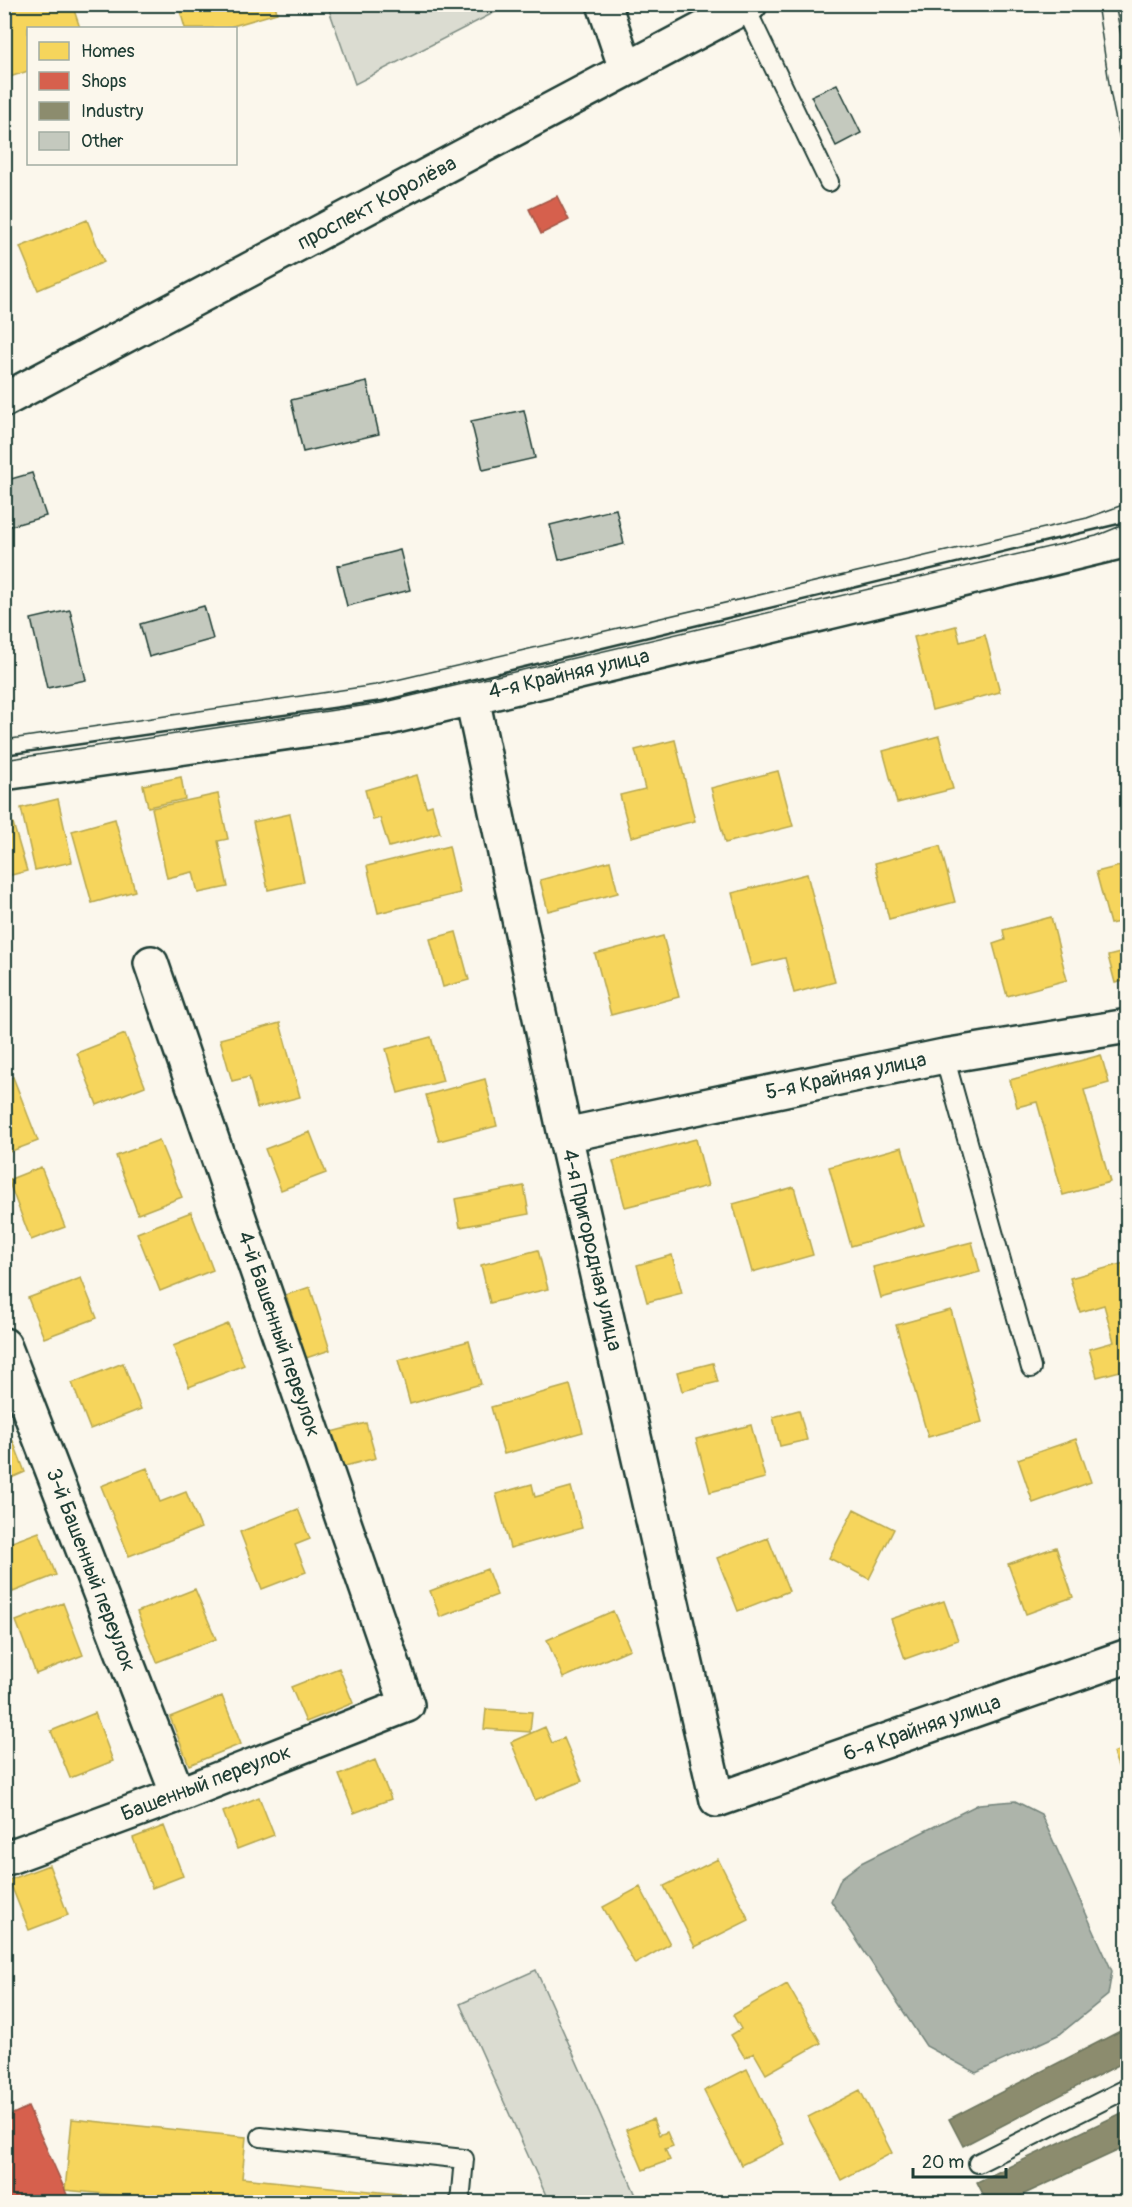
<svg xmlns="http://www.w3.org/2000/svg" width="1132" height="2207" viewBox="0 0 1132 2207" font-family="Pangolin,sans-serif">
  <style>
    .green { fill: #dbdcd1; stroke: #7d8c82; stroke-width: 1.5 }
    .water { fill: #adb4aa; stroke: #74847b; stroke-width: 1.5 }
    .homes { fill: #f6d55c; stroke: #b6a750; stroke-width: 1.5 }
    .shops { fill: #d6604d; stroke: #9f5646; stroke-width: 1.5 }
    .industry { fill: #8c8c6e; stroke: #6b745d; stroke-width: 1.5 }
    .building { fill: #c4c9be; stroke: #1f3d34; stroke-width: 1.5 }
    .lines { fill: none; stroke-linecap: round; stroke-linejoin: round }
    .service-casing { stroke: #1f3d34; stroke-width: 22 }
    .minor-casing { stroke: #1f3d34; stroke-width: 38 }
    .secondary-casing { stroke: #1f3d34; stroke-width: 38 }
    .service { stroke: #fbf7ec; stroke-width: 18 }
    .minor { stroke: #fbf7ec; stroke-width: 33 }
    .secondary { stroke: #fbf7ec; stroke-width: 33 }
    .tram { stroke: #1f3d34; stroke-width: 1.5 }
    .labels { text-anchor: middle; dominant-baseline: central; stroke-width: 6; stroke-linejoin: round; paint-order: stroke }
    .street-label { font-size: 21px; fill: #1f3d34; stroke: #fbf7ec }
  </style>
  <rect width="100%" height="100%" fill="#fbf7ec"/>
  <filter id="ink" filterUnits="userSpaceOnUse"><feTurbulence type="fractalNoise" baseFrequency=".0167" numOctaves="2"/><feDisplacementMap in="SourceGraphic" scale="12" xChannelSelector="R" yChannelSelector="G"/><feConvolveMatrix kernelMatrix="1 2 1 2 8 2 1 2 1" color-interpolation-filters="sRGB"/></filter>
  <g filter="url(#ink)">
    <!-- green -->
    <path class="green" d="M327 4H509V5L355 84Z
      M536 1970 639 2202H549L460 2004Z"/>
    <!-- water -->
    <path class="water" d="M1015 1801 1041 1814 1112 1971 1108 1995 1060 2034 976 2073 926 2046 831 1901 841 1878 861 1863 979 1804Z"/>
    <!-- homes -->
    <path class="homes" d="M72 4 80 28H28V71L4 79V5Z
      M178 4H275L277 13 226 28H185Z
      M87 220 104 262 38 290 20 247Z
      M956 626 960 642 985 635 1000 692 932 710 914 637Z
      M939 736 953 789 897 803 883 751Z
      M675 740 695 821 631 837 620 795 645 789 635 750Z
      M778 771 793 826 725 843 711 788Z
      M417 775 426 807 432 805 440 833 389 847 380 818 373 820 365 790Z
      M181 777 185 799 148 807 143 785Z
      M218 794 228 839 218 841 228 887 198 893 193 872 167 878 152 808Z
      M58 799 72 862 35 870 21 808Z
      M290 814 304 882 268 890 253 822Z
      M115 819 135 891 92 903 72 831Z
      M13 823 27 871 4 877V825Z
      M449 846 460 893 378 913 367 866Z
      M940 846 955 902 889 919 875 863Z
      M610 861 618 893 548 911 540 880Z
      M1128 864V920L1110 924 1096 872Z
      M807 874 835 982 794 993 785 958 751 966 732 893Z
      M1051 917 1067 980 1007 996 993 944 1005 940 1003 930Z
      M456 932 469 980 443 987 430 939Z
      M663 936 679 997 611 1015 595 954Z
      M1128 951V980L1115 983 1108 956Z
      M280 1023 300 1097 257 1108 249 1077 232 1081 220 1039Z
      M125 1034 145 1086 97 1105 77 1053Z
      M431 1037 443 1081 398 1093 386 1049Z
      M1101 1055 1109 1083 1084 1090 1110 1182 1063 1195 1037 1102 1017 1107 1010 1080Z
      M13 1077 38 1141 4 1154V1080Z
      M485 1079 497 1126 439 1141 426 1095Z
      M310 1132 326 1173 281 1190 265 1149Z
      M696 1139 708 1186 625 1207 613 1161Z
      M159 1140 182 1197 138 1214 116 1156Z
      M902 1147 924 1225 851 1246 829 1167Z
      M41 1167 65 1227 31 1240 8 1180Z
      M524 1186 529 1214 460 1227 455 1199Z
      M794 1187 813 1255 752 1272 733 1204Z
      M191 1212 213 1270 160 1291 137 1233Z
      M972 1242 980 1272 881 1298 873 1267Z
      M538 1250 548 1289 490 1303 481 1265Z
      M672 1255 682 1293 647 1302 637 1265Z
      M1128 1262V1369L1097 1377 1089 1349 1114 1342 1104 1305 1080 1312 1070 1278Z
      M81 1278 97 1318 44 1338 28 1298Z
      M310 1287 330 1350 306 1358 286 1295Z
      M951 1310 982 1422 928 1437 896 1325Z
      M228 1324 244 1365 189 1387 173 1346Z
      M469 1341 481 1384 410 1404 398 1360Z
      M123 1363 141 1409 90 1429 72 1383Z
      M713 1363 718 1382 682 1391 677 1372Z
      M570 1385 583 1432 504 1454 491 1407Z
      M799 1410 807 1440 780 1446 773 1417Z
      M366 1423 376 1458 341 1467 331 1432Z
      M751 1425 765 1478 710 1492 696 1439Z
      M1076 1439 1091 1482 1033 1503 1018 1459Z
      M13 1441 25 1472 4 1481V1444Z
      M147 1468 160 1502 186 1492 201 1528 129 1556 101 1486Z
      M532 1484 535 1497 571 1487 582 1528 510 1548 496 1494Z
      M298 1509 310 1539 295 1545 306 1572 262 1589 240 1532Z
      M854 1509 894 1529 869 1579 829 1558Z
      M39 1532 56 1575 13 1592 4 1570V1545Z
      M768 1538 789 1591 738 1611 717 1558Z
      M1056 1547 1073 1597 1026 1614 1008 1564Z
      M487 1569 497 1595 440 1617 430 1591Z
      M195 1589 216 1639 157 1662 137 1612Z
      M944 1601 958 1640 905 1659 891 1619Z
      M63 1603 83 1655 36 1674 16 1621Z
      M613 1611 630 1649 563 1678 547 1640Z
      M339 1668 353 1703 306 1722 291 1687Z
      M222 1696 241 1744 189 1765 170 1717Z
      M486 1709 532 1712 530 1732 484 1729Z
      M95 1713 113 1761 70 1778 51 1731Z
      M545 1727 552 1743 564 1738 582 1781 535 1800 511 1742Z
      M1128 1747V1792L1113 1753Z
      M375 1760 391 1799 354 1813 339 1775Z
      M259 1797 274 1835 237 1849 223 1812Z
      M164 1826 183 1876 152 1888 133 1838Z
      M718 1859 749 1920 695 1947 664 1886Z
      M49 1865 68 1915 29 1930 9 1880Z
      M640 1887 670 1944 635 1964 603 1907Z
      M787 1984 821 2043 766 2074 754 2053 745 2058 731 2035 741 2029 733 2015Z
      M747 2069 784 2144 741 2165 704 2091Z
      M860 2090 892 2153 841 2180 808 2117Z
      M72 2119 246 2137 242 2178 409 2195 408 2202H185L65 2190Z
      M653 2119 659 2135 667 2132 673 2146 665 2149 670 2160 643 2170 626 2130Z"/>
    <!-- shops -->
    <path class="shops" d="M557 196 569 220 541 234 529 209Z
      M28 2107 65 2190 70 2202H4V2118Z"/>
    <!-- industry -->
    <path class="industry" d="M1128 2027V2060L963 2146 949 2119Z
      M1128 2110V2146L1007 2202H987L977 2182Z"/>
    <!-- building -->
    <path class="building" d="M837 84 861 133 836 146 811 96Z
      M367 382 379 434 303 452 291 400Z
      M524 410 535 458 483 470 471 421Z
      M32 473 46 516 4 528V481Z
      M616 509 624 544 559 560 550 525Z
      M400 550 410 590 347 606 337 566Z
      M204 606 213 639 149 657 140 624Z
      M70 610 86 680 47 688 31 619Z"/>
    <g class="lines">
      <defs>
        <path id="service" d="M745 7 829 182
          M944 1056 1031 1368
          M261 2137 464 2159 460 2202
          M978 2163 1128 2088"/>
        <path id="minor" d="M604 4 626 69
          M472 698 565 1135 717 1800 1128 1656
          M4 773 388 718 1128 540
          M565 1135 944 1056 1128 1026
          M4 1345 178 1795
          M4 1859 178 1795 407 1705 151 963"/>
        <path id="secondary" d="M4 400 750 4"/>
      </defs>
      <!-- service casing -->
      <use href="#service" class="service-casing"/>
      <!-- minor casing -->
      <use href="#minor" class="minor-casing"/>
      <!-- secondary casing -->
      <use href="#secondary" class="secondary-casing"/>
      <!-- service -->
      <use href="#service" class="service"/>
      <!-- minor -->
      <use href="#minor" class="minor"/>
      <!-- secondary -->
      <use href="#secondary" class="secondary"/>
      <!-- tram -->
      <path class="tram" d="M1097 4 1111 96 1128 180
        M1115 4 1128 71
        M4 740 375 685 1087 518 1128 503
        M4 760 381 703 1096 536 1128 523"/>
    </g>
  </g>
  <g class="labels">
    <!-- street labels -->
    <g class="street-label">
      <text transform="translate(377 203) rotate(-28)">проспект Королёва</text>
      <text transform="translate(569 674) rotate(-13)">4-я Крайняя улица</text>
      <text transform="translate(846 1076) rotate(-12)">5-я Крайняя улица</text>
      <text transform="translate(592 1250) rotate(77)">4-я Пригородная улица</text>
      <text transform="translate(279 1334) rotate(71)">4-й Башенный переулок</text>
      <text transform="translate(91 1570) rotate(69)">3-й Башенный переулок</text>
      <text transform="translate(922 1728) rotate(-19)">6-я Крайняя улица</text>
      <text transform="translate(206 1783) rotate(-21)">Башенный переулок</text>
    </g>
  </g>
  <!-- margin -->
  <rect width="1132" height="2207" fill="none" stroke="#fbf7ec" stroke-width="24"/>
  <rect x="12" y="12" width="1108" height="2183" fill="none" stroke="#1f3d34" stroke-width="2" filter="url(#ink)"/>
  <!-- legend -->
  <rect x="27" y="27" width="210" height="138" fill="#fbf7ec" stroke="#a3ada2" stroke-width="1.5"/>
  <rect x="39" y="42" width="30" height="18" fill="#f6d55c" stroke="#a3ada2" stroke-width="1.5"/>
  <text x="81" y="57" font-size="18" fill="#1f3d34">Homes</text>
  <rect x="39" y="72" width="30" height="18" fill="#d6604d" stroke="#a3ada2" stroke-width="1.5"/>
  <text x="81" y="87" font-size="18" fill="#1f3d34">Shops</text>
  <rect x="39" y="102" width="30" height="18" fill="#8c8c6e" stroke="#a3ada2" stroke-width="1.5"/>
  <text x="81" y="117" font-size="18" fill="#1f3d34">Industry</text>
  <rect x="39" y="132" width="30" height="18" fill="#c4c9be" stroke="#a3ada2" stroke-width="1.5"/>
  <text x="81" y="147" font-size="18" fill="#1f3d34">Other</text>
  <!-- scale -->
  <path d="M913 2168v9h93v-9" fill="none" stroke="#1f3d34" stroke-width="3"/>
  <text x="922" y="2168" font-size="18" fill="#1f3d34" stroke="#fbf7ec" stroke-width="4.5" paint-order="stroke">20 m</text>
</svg>
